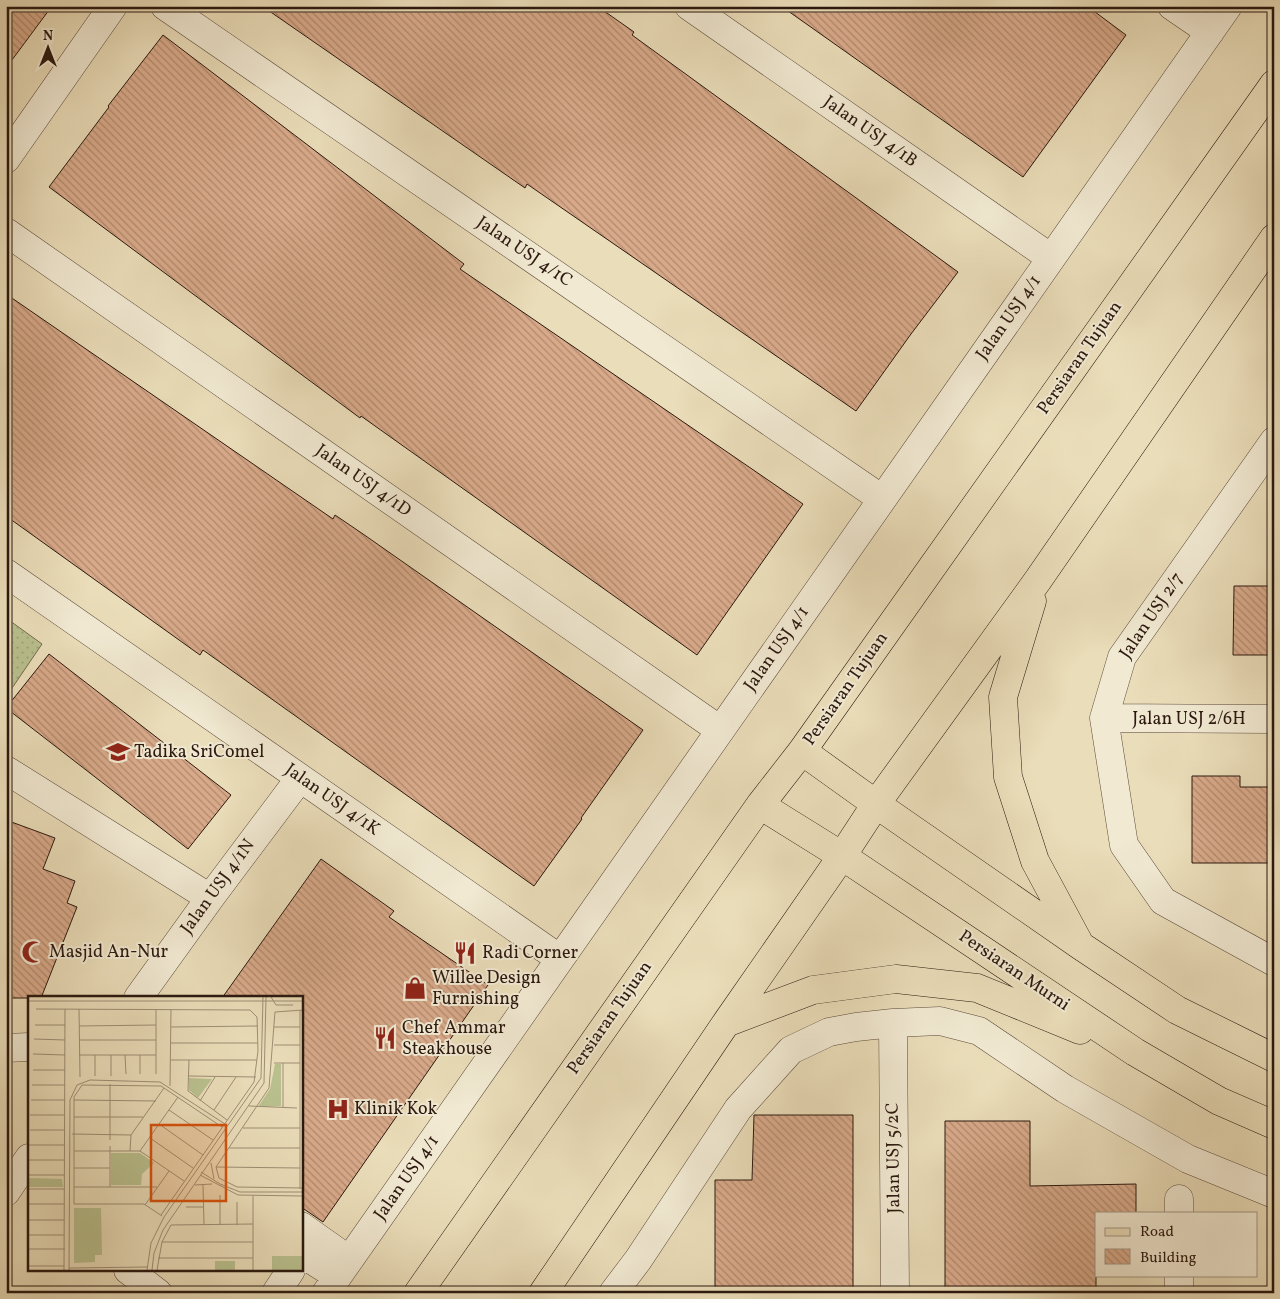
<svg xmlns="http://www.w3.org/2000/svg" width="1280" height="1299" viewBox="0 0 1280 1299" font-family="Vollkorn,serif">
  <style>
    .park { fill: url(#park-dots); stroke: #726c4e }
    .building { fill: url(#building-back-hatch); stroke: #2b180f }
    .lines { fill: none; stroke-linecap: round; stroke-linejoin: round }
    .minor-casing { stroke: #5b493a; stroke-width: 29 }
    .major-casing { stroke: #2b180f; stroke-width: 29 }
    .minor { stroke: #f1e9d2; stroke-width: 28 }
    .major { stroke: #eaddb9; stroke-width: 28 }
    .labels { text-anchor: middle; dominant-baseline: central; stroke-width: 4; stroke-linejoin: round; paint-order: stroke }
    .street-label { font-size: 18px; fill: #2b180f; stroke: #f1e9d2 }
    .poi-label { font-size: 18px; fill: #2b180f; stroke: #f1e9d2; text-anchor: start }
    .inset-road { fill: none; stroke: #9e8e75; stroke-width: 1 }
    .view { fill: #d5520c; fill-opacity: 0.15; stroke: #d5520c; stroke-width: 2.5 }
    .inset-edge { fill: none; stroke: #2b180f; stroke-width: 2.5 }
  </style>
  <defs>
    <pattern id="park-dots" width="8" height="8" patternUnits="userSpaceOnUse" patternTransform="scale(1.25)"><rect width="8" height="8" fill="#b9c08e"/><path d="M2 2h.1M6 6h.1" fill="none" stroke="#9fa479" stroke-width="1.8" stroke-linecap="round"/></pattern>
    <pattern id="building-back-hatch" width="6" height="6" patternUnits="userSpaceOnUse" patternTransform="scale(1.25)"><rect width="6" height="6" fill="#d9aa8a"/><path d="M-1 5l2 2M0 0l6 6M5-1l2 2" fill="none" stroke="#b0896f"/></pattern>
  </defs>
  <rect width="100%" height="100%" fill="#eaddb9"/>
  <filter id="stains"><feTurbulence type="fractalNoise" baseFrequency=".004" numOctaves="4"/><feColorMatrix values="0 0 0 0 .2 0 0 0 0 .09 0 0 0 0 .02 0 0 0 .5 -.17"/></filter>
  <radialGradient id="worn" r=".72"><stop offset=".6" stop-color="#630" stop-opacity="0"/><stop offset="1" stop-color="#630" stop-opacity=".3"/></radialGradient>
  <!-- park -->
  <path class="park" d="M6 618 42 644 6 697Z"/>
  <!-- building -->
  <path class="building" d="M6 6H52L6 68Z
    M262 6H597L634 32 632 35 958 272 911 334 856 411 527 184 525 188Z
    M781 6H1087L1126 35 1023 177Z
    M163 35 464 264 460 269 803 504 697 655 361 416 360 418 49 187 109 107 108 106Z
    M6 294 333 519 335 515 363 534 643 730 581 818 582 819 534 886 203 650 200 655 6 516Z
    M1234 586H1274V655H1233Z
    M49 654 231 795 188 849 6 708Z
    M1192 776H1240V787H1274V863H1192Z
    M6 820 55 838 43 869 75 881 67 903 77 907 41 998H6Z
    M321 859 394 911 389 917 488 985 323 1222 301 1207V998H222Z
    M754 1115H853V1293H715V1180H752Z
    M945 1121H1030V1186L1136 1184V1213H1096V1293H945Z"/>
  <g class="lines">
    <defs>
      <path id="minor" d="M165 6 882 499
        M689 6 1051 258
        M1172 6 1210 32
        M6 159 113 6
        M6 232 720 730
        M1274 441 1122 657 1104 718 1124 845 1163 901 1274 962
        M6 573 560 959
        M1104 718 1274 719
        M6 770 210 898
        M138 998 210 898 300 778
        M893 1023 895 1293
        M6 1048 29 1047
        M6 1192 29 1158
        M1179 1199V1213
        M301 1226 349 1260
        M301 1253 337 1276
        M128 1270 158 1293
        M1179 1275V1293
        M276 1293 291 1270
        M326 1293 1228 6
        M613 1293 638 1260 738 1109 791 1050 829 1032 856 1027 893 1023 940 1021 979 1031 1065 1089 1188 1159 1274 1194"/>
      <path id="major" d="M1032 601 1003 697 1008 777 1035 861 1078 941
        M802 751 876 804 1081 946 1177 1010 1274 1058
        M760 805 842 856 1135 1052 1219 1101 1274 1125
        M726 1023 813 990 896 979 977 988 1080 1030
        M418 1293 760 805 802 751 1274 84
        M543 1293 726 1023 842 856 876 804 1038 580 1274 238"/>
    </defs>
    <!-- minor casing -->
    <use href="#minor" class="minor-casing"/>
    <!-- major casing -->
    <use href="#major" class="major-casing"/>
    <!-- minor -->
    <use href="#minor" class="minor"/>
    <!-- major -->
    <use href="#major" class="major"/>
  </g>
  <!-- icons -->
  <defs>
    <symbol id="school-bare" viewBox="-9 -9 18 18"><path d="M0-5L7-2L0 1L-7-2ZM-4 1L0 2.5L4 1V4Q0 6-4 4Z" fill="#8f2418" stroke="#f1e9d2" stroke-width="2.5" paint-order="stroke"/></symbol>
    <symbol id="mosque-bare" viewBox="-9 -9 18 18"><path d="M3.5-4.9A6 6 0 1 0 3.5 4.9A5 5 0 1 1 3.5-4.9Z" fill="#8f2418" stroke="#f1e9d2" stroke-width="2.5" paint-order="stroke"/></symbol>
    <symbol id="restaurant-bare" viewBox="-9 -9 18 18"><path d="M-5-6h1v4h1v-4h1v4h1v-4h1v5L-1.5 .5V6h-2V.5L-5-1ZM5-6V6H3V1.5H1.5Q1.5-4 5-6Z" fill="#8f2418" stroke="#f1e9d2" stroke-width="2.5" paint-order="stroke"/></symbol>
    <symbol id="shop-bare" viewBox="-9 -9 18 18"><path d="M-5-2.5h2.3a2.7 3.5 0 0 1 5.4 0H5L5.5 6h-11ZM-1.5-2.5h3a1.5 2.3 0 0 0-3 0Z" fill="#8f2418" stroke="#f1e9d2" stroke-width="2.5" paint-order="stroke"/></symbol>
    <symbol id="hospital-bare" viewBox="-9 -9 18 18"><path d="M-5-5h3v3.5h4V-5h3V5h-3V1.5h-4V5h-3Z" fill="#8f2418" stroke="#f1e9d2" stroke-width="2.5" paint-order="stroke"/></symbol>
  </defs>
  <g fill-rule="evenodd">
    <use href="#school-bare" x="102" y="736" width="32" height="32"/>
    <use href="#mosque-bare" x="17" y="936" width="32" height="32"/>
    <use href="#restaurant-bare" x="449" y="937" width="32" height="32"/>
    <use href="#shop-bare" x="399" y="972" width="32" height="32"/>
    <use href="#restaurant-bare" x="369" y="1022" width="32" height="32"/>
    <use href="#hospital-bare" x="322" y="1093" width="32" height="32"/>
  </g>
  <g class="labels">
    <!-- street labels -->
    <g class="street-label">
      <text transform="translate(870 132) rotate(35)">Jalan USJ 4/1B</text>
      <text transform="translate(524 252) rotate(34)">Jalan USJ 4/1C</text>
      <text transform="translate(1009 318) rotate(-55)">Jalan USJ 4/1</text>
      <text transform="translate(1080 358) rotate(-55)">Persiaran Tujuan</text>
      <text transform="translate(363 481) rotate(35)">Jalan USJ 4/1D</text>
      <text transform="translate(1152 616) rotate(-56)">Jalan USJ 2/7</text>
      <text transform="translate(777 649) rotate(-55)">Jalan USJ 4/1</text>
      <text transform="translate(846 689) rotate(-55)">Persiaran Tujuan</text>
      <text x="1189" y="719">Jalan USJ 2/6H</text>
      <text transform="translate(332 800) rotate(35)">Jalan USJ 4/1K</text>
      <text transform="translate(218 887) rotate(-54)">Jalan USJ 4/1N</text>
      <text transform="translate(1014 971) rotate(34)">Persiaran Murni</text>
      <text transform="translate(610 1018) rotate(-55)">Persiaran Tujuan</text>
      <text transform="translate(894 1158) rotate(-91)">Jalan USJ 5/2C</text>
      <text transform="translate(407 1178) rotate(-55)">Jalan USJ 4/1</text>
    </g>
    <!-- poi labels -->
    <g class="poi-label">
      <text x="134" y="752">Tadika SriComel</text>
      <text x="49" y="952">Masjid An-Nur</text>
      <text x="482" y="953">Radi Corner</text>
      <text x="432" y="978">Willee Design<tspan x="432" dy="21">Furnishing</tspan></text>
      <text x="402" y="1028">Chef Ammar<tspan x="402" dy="21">Steakhouse</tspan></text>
      <text x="354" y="1109">Klinik Kok</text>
    </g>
  </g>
  <!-- overview -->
  <g transform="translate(28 996)">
    <rect width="275" height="275" fill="#eaddb9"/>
    <path d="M46 212H73L74 259H67V266L46 267Z" fill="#b9c08e"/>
    <path d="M247 68H253V110L230 111 242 93ZM161 82 184 83 170 102 161 94ZM83 157H112L126 167 114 178 113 189H83ZM0 182 34 183 35 191H0ZM244 260H275V274H244ZM187 265H207V274H187Z" fill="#b9c08e"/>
    <path class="inset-road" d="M243 1 248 9H265M0 5H275M8 13 222 14 229 21 230 55 226 86 133 219M51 13 52 81M128 14V78M272 14V193M275 14 247 16 241 92 188 171 191 182 209 191 275 192M7 29H37M51 30 128 29M143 31 230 30M246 31H272M6 43 37 44M51 44H128M143 47H230M246 49H272M5 58 37 59M51 59H128M67 59V80M83 59V80M97 59 98 78M112 59V78M143 64H229M161 64 160 95 199 124M246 67H272M5 74H37M160 80 228 81M4 89H37M142 90 143 14M3 104H37M46 104 128 105M172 105 187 81M221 110 269 112M255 111V67M141 114 185 144M186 114 208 81M2 119H36M46 121H115M131 128 175 159M215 132H272M2 134H36M44 138 103 139M122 142 165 172M82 144V88M1 149H36M201 152H272M46 155H112L156 185M102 155 103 139 136 92M112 155 150 101M0 164H36M183 167 186 183M188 171 272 172M46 172H82M173 176 192 188 212 196H275M0 179H36M172 179 210 199 275 200M167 189 184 188M175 189 176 229M46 191H129M82 191V150M0 193H37M192 199V229M225 200V274M0 208H36M46 208V101L54 89 133 90 194 131M46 208H116L134 220M117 209 141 175M158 211H176M0 224H36M209 229V206M0 239H36M134 246H225M0 253H37M130 262H225M0 270H36M41 272 119 271M36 274 37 13M41 274 42 104 49 89 62 84 132 86 197 128M119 274 123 247 136 221 233 82 235 1M124 274 126 257 135 234 236 87 238 1M129 274 134 246 143 229 225 228"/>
    <path class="view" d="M123 129H198V205H123Z"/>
    <rect width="275" height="275" class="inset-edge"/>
  </g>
  <!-- margin -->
  <rect width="1280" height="1299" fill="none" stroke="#eaddb9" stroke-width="25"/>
  <rect x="8" y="8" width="1265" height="1284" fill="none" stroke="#2b180f" stroke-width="2.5"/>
  <rect x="12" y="12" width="1255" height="1274" fill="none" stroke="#2b180f"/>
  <!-- legend -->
  <rect x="1095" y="1212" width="162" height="65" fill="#f1e9d2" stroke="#a29584"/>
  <rect x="1105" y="1228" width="25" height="8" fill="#eaddb9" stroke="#a29584"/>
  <text x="1140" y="1236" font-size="15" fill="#2b180f">Road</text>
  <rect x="1105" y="1249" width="25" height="15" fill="url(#building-back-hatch)" stroke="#a29584"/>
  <text x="1140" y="1262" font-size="15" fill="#2b180f">Building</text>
  <!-- north arrow -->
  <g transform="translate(48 48)" stroke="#f1e9d2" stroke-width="4" paint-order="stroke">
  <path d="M0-4L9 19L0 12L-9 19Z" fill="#2b180f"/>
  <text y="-8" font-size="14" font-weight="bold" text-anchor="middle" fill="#2b180f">N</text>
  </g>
  <rect width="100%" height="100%" filter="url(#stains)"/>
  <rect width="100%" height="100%" fill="url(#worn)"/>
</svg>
